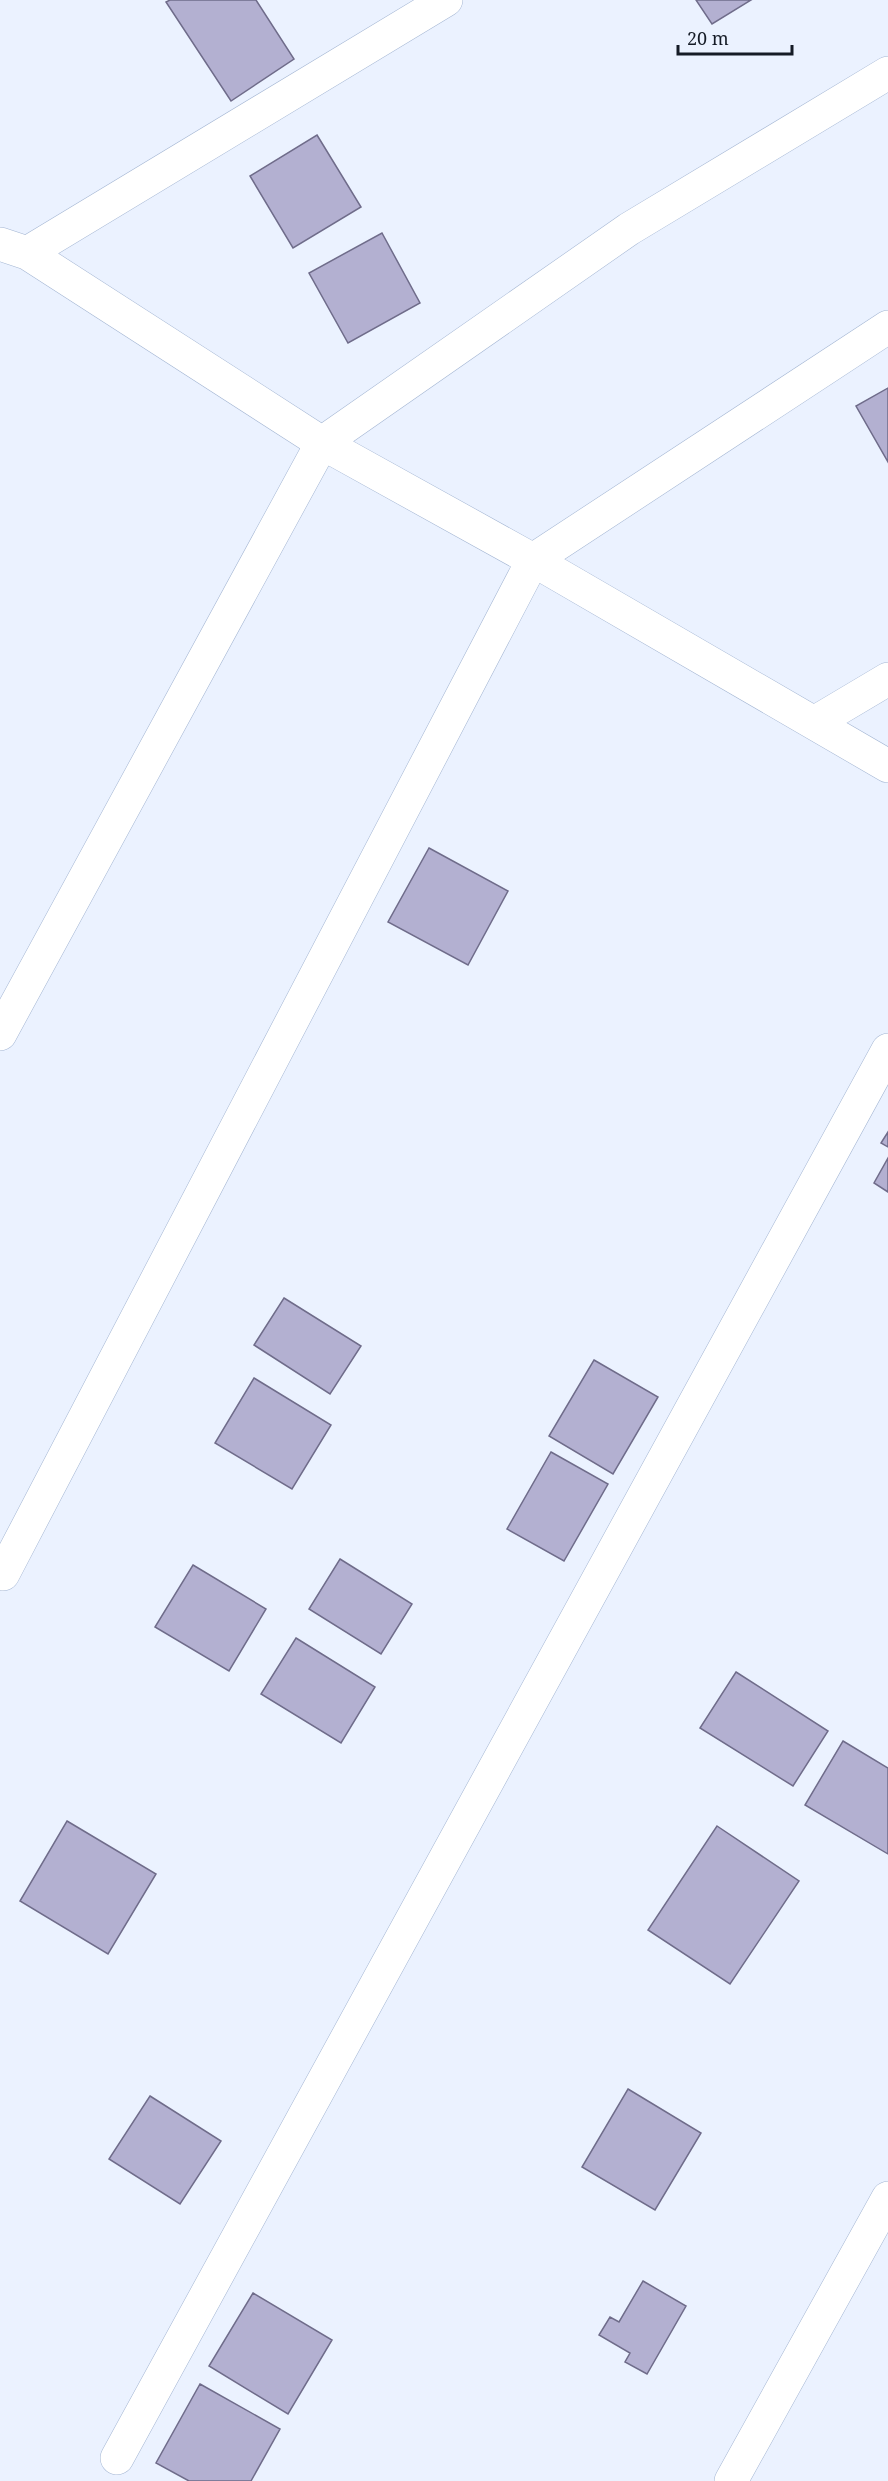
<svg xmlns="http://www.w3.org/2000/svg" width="888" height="2481" viewBox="0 0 888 2481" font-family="'Noto Serif',serif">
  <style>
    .building { fill: #b3b0d1; stroke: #6f6c8a; stroke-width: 1.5 }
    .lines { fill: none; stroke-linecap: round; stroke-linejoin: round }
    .minor-casing { stroke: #a4b6d3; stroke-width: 34 }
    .minor { stroke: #fff; stroke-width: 33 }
  </style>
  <rect width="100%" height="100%" fill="#ebf2ff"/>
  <!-- building -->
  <path class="building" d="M170 0H256L294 59 231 101 166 2Z
    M696 0H751L712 24Z
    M317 135 361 207 293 248 250 176Z
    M382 233 420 303 348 343 309 273Z
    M888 388V462L856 406Z
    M429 848 508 891 468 965 388 922Z
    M888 1132V1147L881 1143Z
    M888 1158V1192L874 1183Z
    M284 1298 361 1346 330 1394 254 1345Z
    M594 1360 658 1397 613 1474 549 1436Z
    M254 1378 331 1425 292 1489 215 1443Z
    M551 1452 608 1484 564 1561 507 1529Z
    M340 1559 412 1604 381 1654 309 1609Z
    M193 1565 266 1609 229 1671 155 1627Z
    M296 1638 375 1687 341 1743 261 1694Z
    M736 1672 828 1731 793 1786 700 1728Z
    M843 1741 888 1768V1854L805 1805Z
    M67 1821 156 1874 108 1954 20 1901Z
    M717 1826 799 1881 730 1984 648 1930Z
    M628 2089 701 2133 655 2210 582 2167Z
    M150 2096 221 2141 180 2204 109 2159Z
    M643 2281 686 2306 647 2374 625 2362 630 2353 599 2335 610 2317 619 2322Z
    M253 2293 332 2340 288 2414 209 2366Z
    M200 2384 280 2429 251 2481H189L156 2463Z"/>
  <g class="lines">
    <defs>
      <path id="minor" d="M0 244 27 253 322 443 533 560 888 766
        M27 253 446 0
        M814 723 888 679
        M0 1034 322 443 629 229 888 73
        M3 1574 533 560 888 327
        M117 2458 888 1050
        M731 2481 888 2198"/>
    </defs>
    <!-- minor casing -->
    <use href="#minor" class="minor-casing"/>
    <!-- minor -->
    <use href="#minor" class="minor"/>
  </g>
  <!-- scale -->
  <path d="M678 45v9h114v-9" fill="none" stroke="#151b26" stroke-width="3"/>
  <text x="687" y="45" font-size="18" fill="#151b26" stroke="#ebf2ff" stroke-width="4.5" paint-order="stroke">20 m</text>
</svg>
